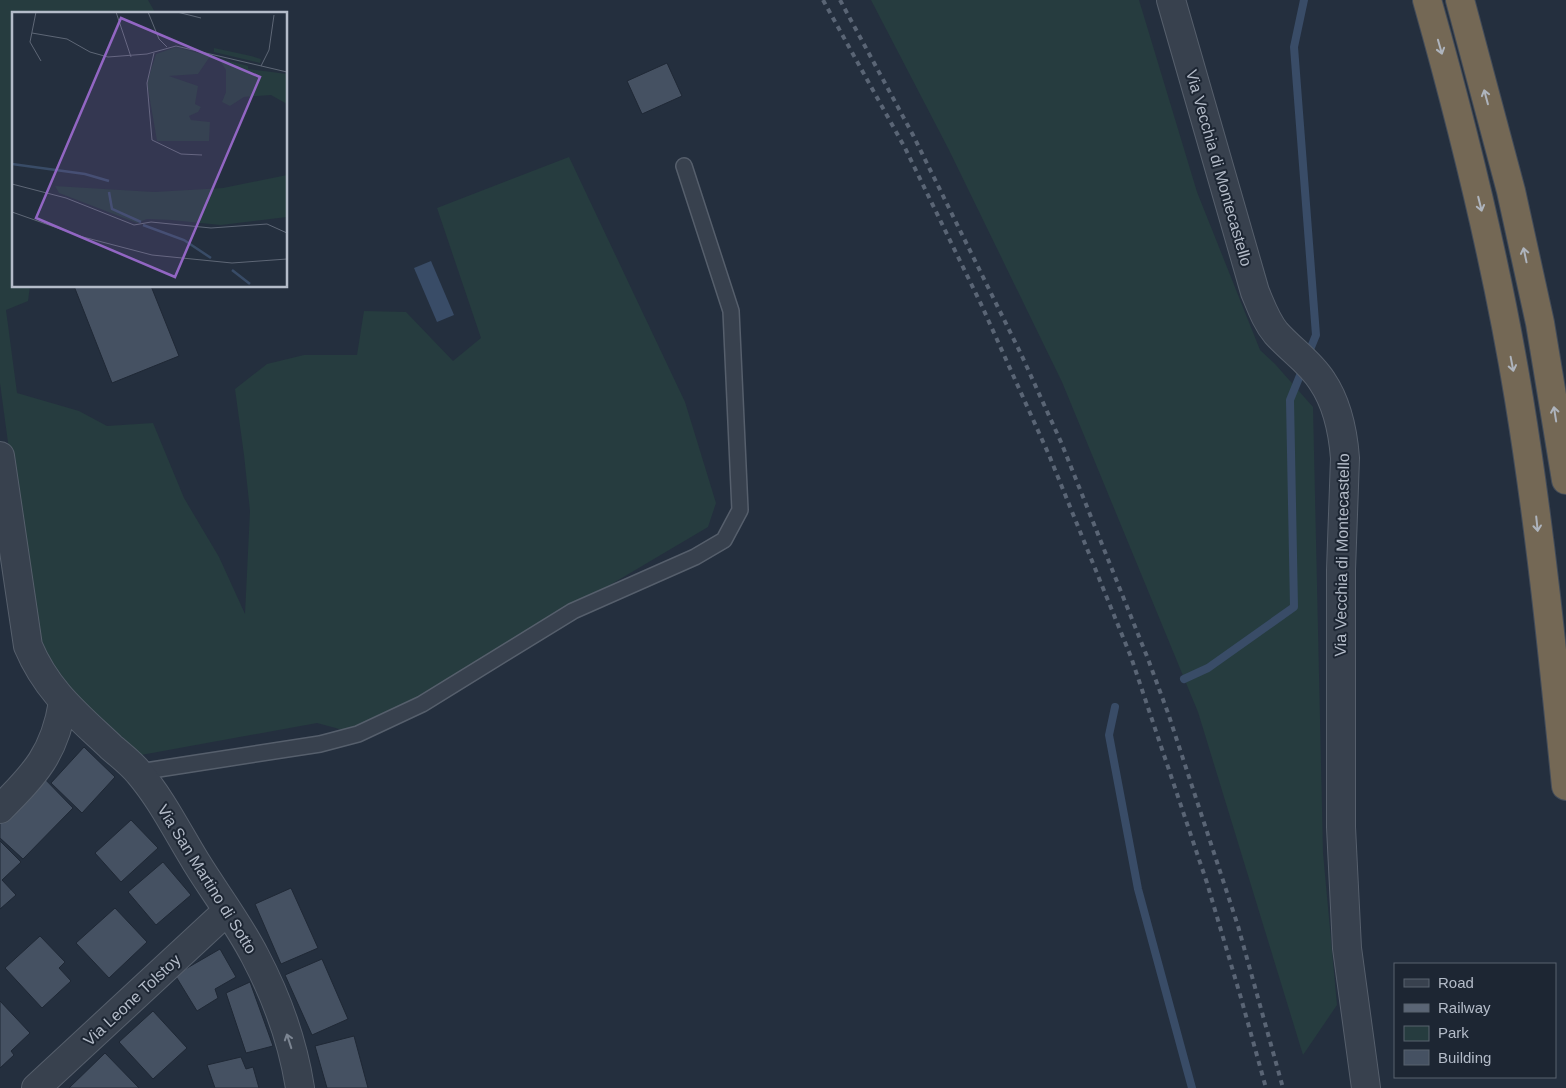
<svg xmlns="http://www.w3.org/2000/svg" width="1566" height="1088" viewBox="0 0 1566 1088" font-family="Arial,sans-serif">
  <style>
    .green { fill: #263c3f }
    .water { fill: #394c67 }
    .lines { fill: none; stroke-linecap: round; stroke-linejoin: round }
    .stream { stroke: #394c67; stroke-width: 8 }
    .building { fill: #455162; stroke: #1f2835 }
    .lane-casing { stroke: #565f6c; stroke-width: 18 }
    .street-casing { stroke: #565f6c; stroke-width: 30 }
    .highway-casing { stroke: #434c59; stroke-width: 30 }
    .lane { stroke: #38414e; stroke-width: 15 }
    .street { stroke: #38414e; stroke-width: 28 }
    .highway { stroke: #746855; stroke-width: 28 }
    .rail { stroke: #5a6575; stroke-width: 4; stroke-dasharray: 5 5; stroke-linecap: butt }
    .oneway { stroke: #aeb4bd }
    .oneway2 { stroke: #7c8592 }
    .labels { text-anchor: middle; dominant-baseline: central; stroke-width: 4; stroke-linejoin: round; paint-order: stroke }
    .street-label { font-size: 16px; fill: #b4bcc9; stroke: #1d2633 }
    .inset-river { fill: none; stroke: #394c67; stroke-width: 2.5 }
    .inset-road { fill: none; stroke: #5e6776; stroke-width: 1 }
    .view { fill: #9266c3; fill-opacity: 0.15; stroke: #9266c3; stroke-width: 2.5 }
    .inset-edge { fill: none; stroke: #b4bcc9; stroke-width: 2.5 }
  </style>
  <rect width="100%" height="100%" fill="#242f3e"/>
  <!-- green -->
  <path class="green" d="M0 0H148L156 14H14V286H30L28 301 6 310 17 393 79 411 107 426 153 423 184 498 219 557 245 614 250 511 244 455 235 389 267 364 304 355H357L364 311 406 312 453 361 481 338 437 208 569 157 685 402 716 503 708 527 358 734 317 723 141 755 69 697 35 643 0 383Z
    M871 0H1139L1197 192 1260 350 1275 364 1313 407 1323 853 1337 1005 1303 1055 1198 712 1062 382 949 150Z"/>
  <!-- water -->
  <path class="water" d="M431 261 454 315 437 322 414 268Z"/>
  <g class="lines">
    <!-- stream -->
    <path class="stream" d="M1304 0 1294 47 1316 335 1307 357
      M1184 679 1208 668 1294 607 1290 400 1303 368
      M1115 707 1109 735 1138 889 1192 1088"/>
  </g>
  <!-- building -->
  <path class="building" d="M667 63 682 96 642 114 627 81Z
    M74 286H151L179 356 112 383Z
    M84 747 115 777 82 813 51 783Z
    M39 773 73 808 23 859 0 838V814Z
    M131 820 158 848 121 882 95 853Z
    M0 841 21 862 2 880 16 895 0 909Z
    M163 862 191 895 156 925 128 892Z
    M291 888 318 948 281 964 255 904Z
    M115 908 147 942 109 978 76 943Z
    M40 936 65 962 59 968 71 981 42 1008 5 968Z
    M220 949 236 977 215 989 218 998 197 1011 175 975Z
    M322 959 348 1019 312 1035 285 975Z
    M250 982 273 1046 246 1053 226 993Z
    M0 1001 30 1033 11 1051 14 1055 0 1068Z
    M153 1011 187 1048 153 1079 119 1042Z
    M354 1036 368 1088H327L315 1046Z
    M105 1053 139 1088H69Z
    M241 1057 246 1069 253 1067 259 1088H215L207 1065Z"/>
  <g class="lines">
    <defs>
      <path id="lane" d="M139 772 320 744 358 734 422 704 573 611 695 557 724 540 740 510 731 311 684 166"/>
      <path id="street" d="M1171 0 1255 292C1261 306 1266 321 1276 333 1291 350 1310 362 1322 381 1337 403 1343 432 1345 458L1341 570V827L1347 948 1366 1088
        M0 456 28 646C47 691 76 714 111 747 120 755 131 763 139 773 162 800 178 833 196 862 215 893 238 923 255 956 276 996 293 1043 300 1088
        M0 809C35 774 55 753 63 702
        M36 1088 227 911"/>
      <path id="highway" d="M1427 0C1464 131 1497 264 1519 399 1540 527 1553 656 1566 786
        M1460 0 1511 191 1540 323 1566 480"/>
    </defs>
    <!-- lane casing -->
    <use href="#lane" class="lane-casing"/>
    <!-- street casing -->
    <use href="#street" class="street-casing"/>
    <!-- highway casing -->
    <use href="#highway" class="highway-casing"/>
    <!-- lane -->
    <use href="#lane" class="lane"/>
    <!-- street -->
    <use href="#street" class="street"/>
    <!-- highway -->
    <use href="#highway" class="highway"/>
    <!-- rail -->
    <path class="rail" d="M823 0 905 148 981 304 1049 455 1131 657 1207 883 1241 998 1266 1088
      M840 0 913 135 1021 354 1061 442 1148 659 1168 713 1238 926 1283 1088"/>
  </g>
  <!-- one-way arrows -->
  <defs><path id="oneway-shaft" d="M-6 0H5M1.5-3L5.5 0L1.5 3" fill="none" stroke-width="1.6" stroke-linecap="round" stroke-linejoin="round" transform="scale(1.25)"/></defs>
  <g class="oneway">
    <use href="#oneway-shaft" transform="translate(1440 47) rotate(74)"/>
    <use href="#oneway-shaft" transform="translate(1486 97) rotate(-105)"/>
    <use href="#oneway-shaft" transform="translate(1480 204) rotate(76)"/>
    <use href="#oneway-shaft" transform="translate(1525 255) rotate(-102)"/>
    <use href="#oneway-shaft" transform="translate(1512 364) rotate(79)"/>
    <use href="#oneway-shaft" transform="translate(1555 414) rotate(-99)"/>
    <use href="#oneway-shaft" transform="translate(1537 524) rotate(84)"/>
  </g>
  <use class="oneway2" href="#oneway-shaft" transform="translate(289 1041) rotate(-108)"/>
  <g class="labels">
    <!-- street labels -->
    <g class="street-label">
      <text transform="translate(1219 168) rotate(74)">Via Vecchia di Montecastello</text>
      <text transform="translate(1342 555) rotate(-89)">Via Vecchia di Montecastello</text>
      <text transform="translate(207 879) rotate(58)">Via San Martino di Sotto</text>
      <text transform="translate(132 1000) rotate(-43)">Via Leone Tolstoy</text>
    </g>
  </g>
  <!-- overview -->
  <g transform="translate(12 12)">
    <rect width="275" height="275" fill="#242f3e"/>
    <path d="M164 35 236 54V57L275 62V92L259 83 232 85 218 94 210 90 214 80V58L208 49 197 46 186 62 157 64 186 74 183 92 189 95 186 100 177 104 179 108 198 110 197 129H145L135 71 144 42ZM202 36 239 44 249 47 248 51 202 40ZM275 163V205L209 213 159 208 135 207 125 211 47 181 43 174 142 180 211 176Z" fill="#263c3f"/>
    <path class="inset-river" d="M0 152 73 162 97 169M97 180 100 197 129 210M131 213 172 228 199 246M220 258 238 272"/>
    <path class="inset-road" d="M24 0 18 30 29 49M104 0 119 45M136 0 147 27 155 35M165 0 189 6M20 21 55 27 78 40 96 45 135 42 164 34 275 60M142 41 135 71 140 128 169 142 190 143M249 54 257 38 262 3M0 172 54 186 122 213 139 210 199 216 255 212 275 221M0 200 71 225 140 243 220 251 275 247"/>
    <path class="view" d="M109 6 248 65 163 265 24 206Z"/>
    <rect width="275" height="275" class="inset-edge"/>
  </g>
  <!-- legend -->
  <rect x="1394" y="963" width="162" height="115" fill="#1d2633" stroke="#59626f"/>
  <rect x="1404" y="979" width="25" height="8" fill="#38414e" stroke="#59626f"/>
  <text x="1438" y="988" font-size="15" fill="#b4bcc9">Road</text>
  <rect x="1404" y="1004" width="25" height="8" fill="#5a6575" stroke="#59626f"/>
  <text x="1438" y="1013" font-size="15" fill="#b4bcc9">Railway</text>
  <rect x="1404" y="1026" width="25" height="15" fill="#263c3f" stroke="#59626f"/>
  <text x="1438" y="1038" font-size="15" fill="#b4bcc9">Park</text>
  <rect x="1404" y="1050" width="25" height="15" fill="#455162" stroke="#59626f"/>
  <text x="1438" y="1063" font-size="15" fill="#b4bcc9">Building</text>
</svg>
